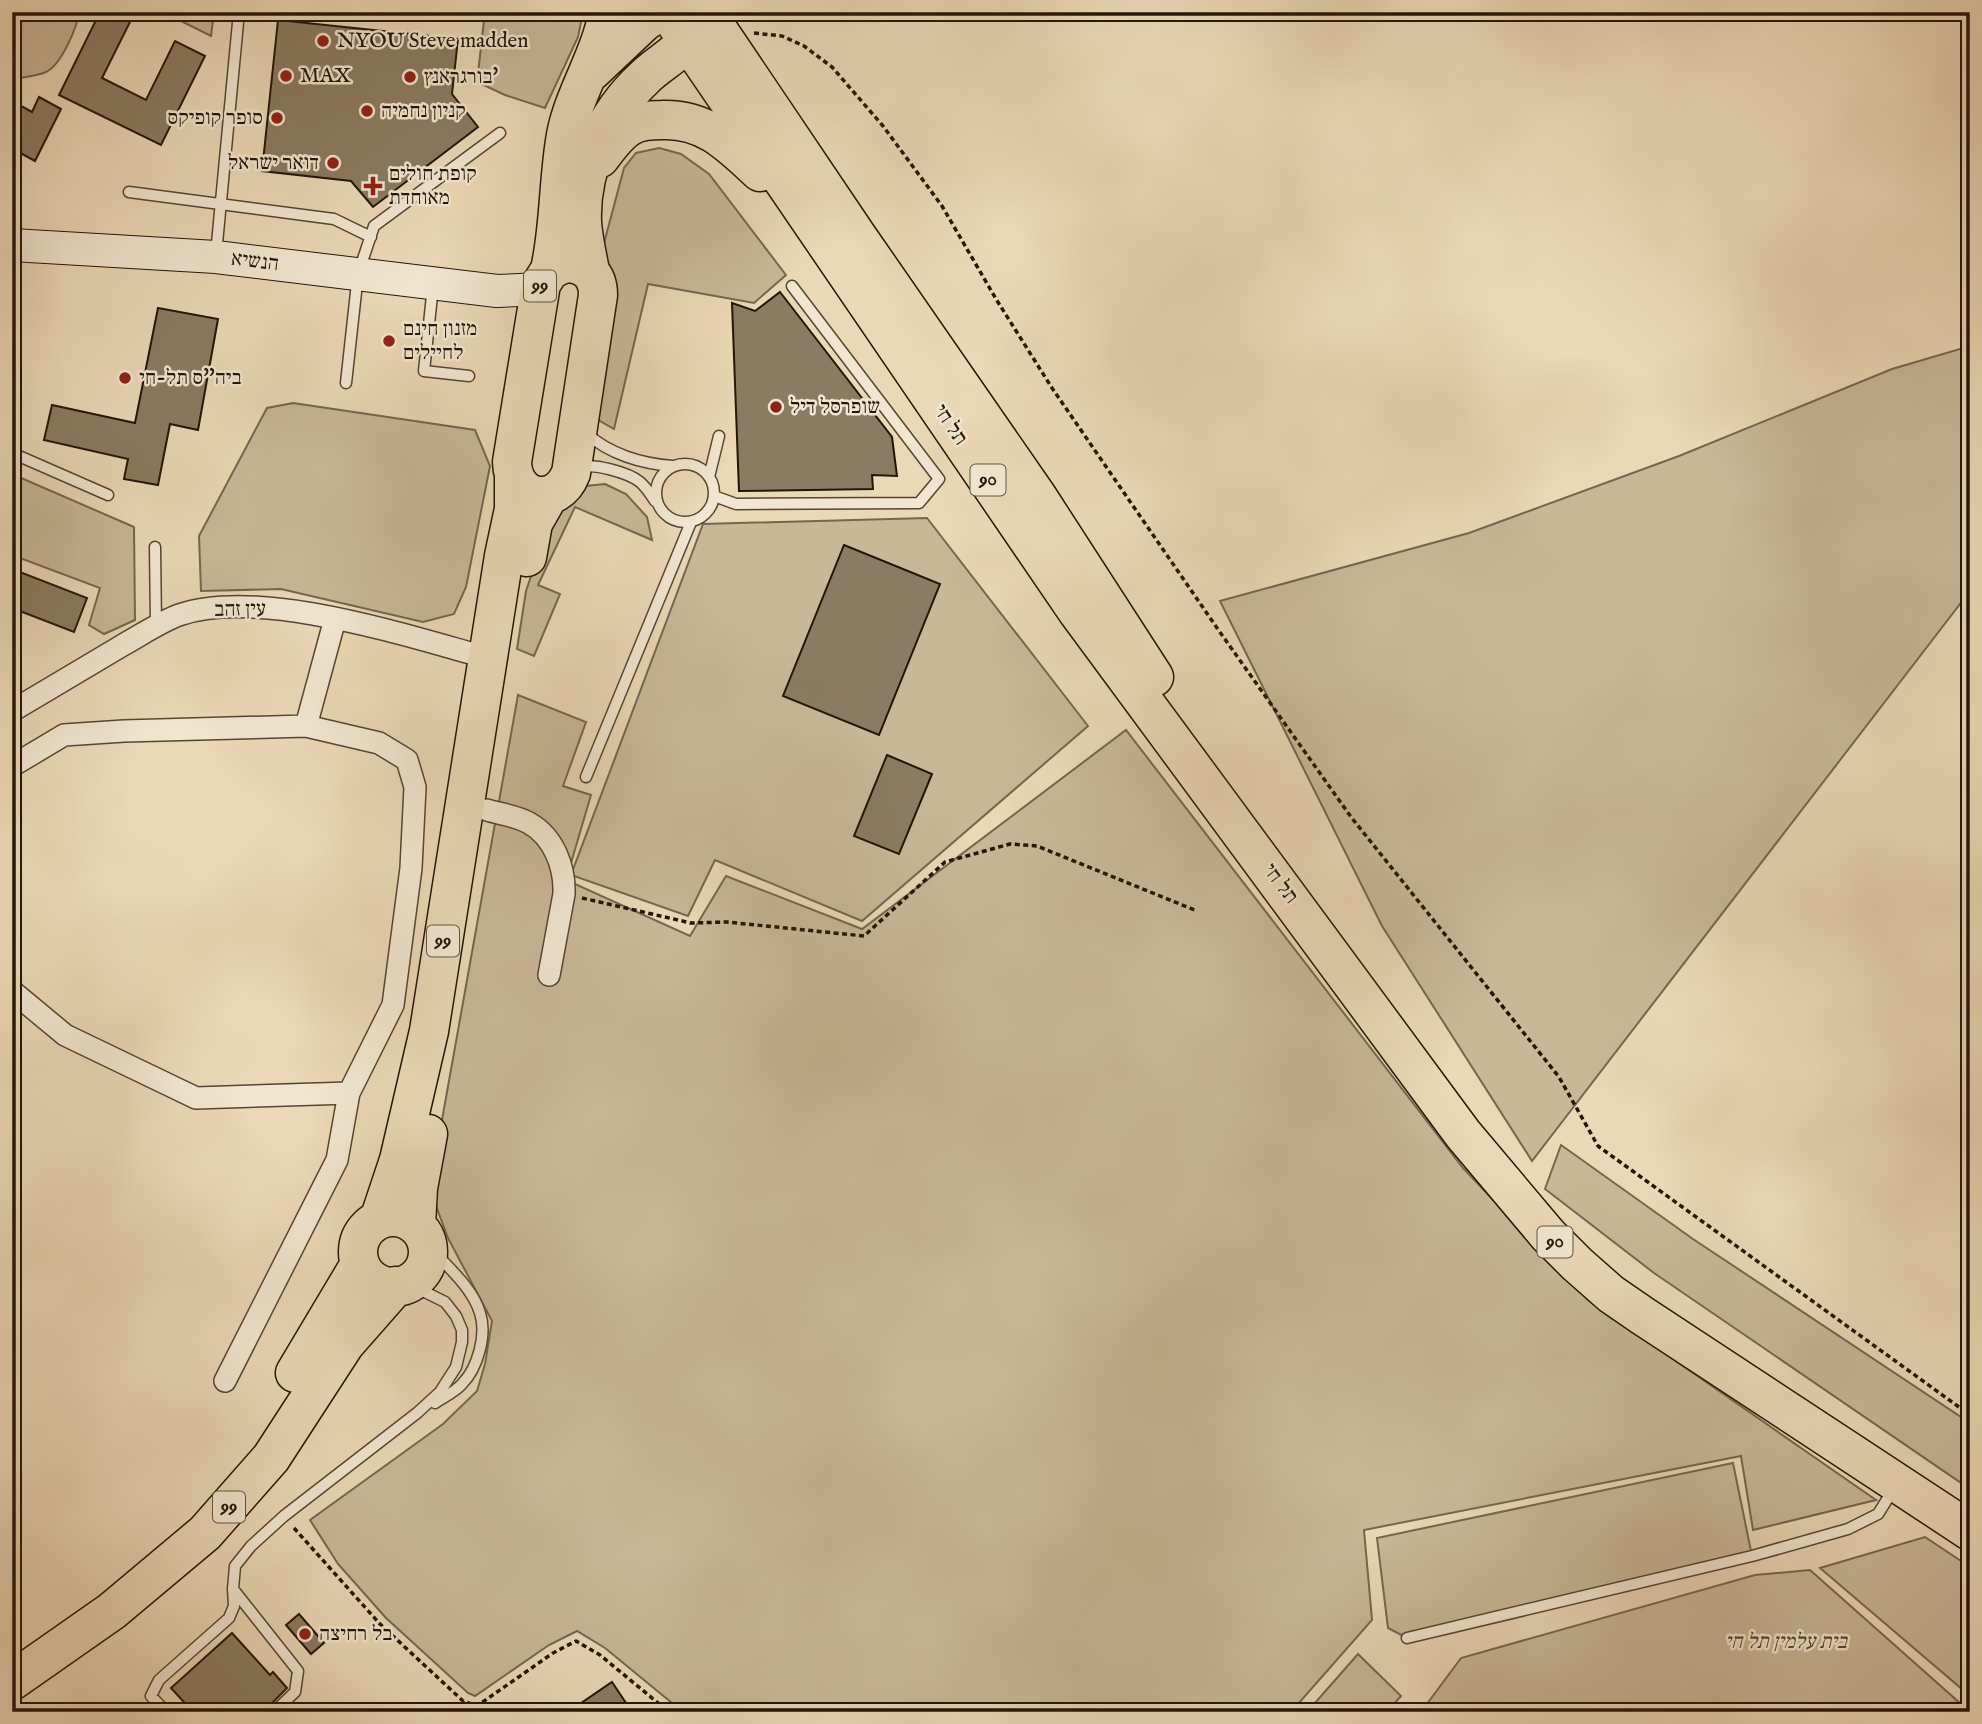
<svg xmlns="http://www.w3.org/2000/svg" width="1982" height="1724" viewBox="0 0 1982 1724" font-family="'IM FELL English','Frank Ruhl Libre',serif">
  <style>
    .green { fill: #c9b798; stroke: #766650; stroke-width: 2 }
    .building { fill: #8b7b62; stroke: #231607; stroke-width: 2 }
    .lines { fill: none; stroke-linecap: round; stroke-linejoin: round }
    .lane-casing { stroke: #554633; stroke-width: 13 }
    .street-casing { stroke: #554633; stroke-width: 24 }
    .secondary-casing { stroke: #231607; stroke-width: 34 }
    .highway-casing { stroke: #231607; stroke-width: 41 }
    .path { stroke: #231607; stroke-width: 3.5; stroke-dasharray: 5 3.5; stroke-linecap: butt }
    .lane { stroke: #f2e6d0; stroke-width: 10 }
    .street { stroke: #f2e6d0; stroke-width: 21 }
    .secondary { stroke: #f2e6d0; stroke-width: 32 }
    .highway { stroke: #ebd8b6; stroke-width: 38 }
    .poi-dot { fill: #8f2418; stroke: #f2e6d0; stroke-width: 2.5 }
    .labels { text-anchor: middle; dominant-baseline: central; stroke-width: 5; stroke-linejoin: round; paint-order: stroke }
    .shield { fill: #f2e6d0; stroke: #615443; stroke-width: 2 }
    .shield-label { font-size: 19px; font-weight: bold; fill: #231607 }
    .poi-label { font-size: 21px; fill: #231607; stroke: #f2e6d0; text-anchor: start }
    .street-label { font-size: 21px; fill: #231607; stroke: #f2e6d0 }
    .park-label { font-size: 21px; font-style: italic; fill: #554632; stroke: #f2e6d0 }
  </style>
  <rect width="100%" height="100%" fill="#ebd8b6"/>
  <filter id="stains"><feTurbulence type="fractalNoise" baseFrequency=".00286" numOctaves="4"/><feColorMatrix values="0 0 0 0 .2 0 0 0 0 .09 0 0 0 0 .02 0 0 0 .5 -.17"/></filter>
  <radialGradient id="worn" r=".72"><stop offset=".6" stop-color="#630" stop-opacity="0"/><stop offset="1" stop-color="#630" stop-opacity=".3"/></radialGradient>
  <!-- green -->
  <path class="green" d="M12 12H79C77 28 61 65 46 72 37 76 23 77 12 80Z
    M163 12H214L211 36Z
    M485 12H583L578 37 545 108 505 95 477 82Z
    M659 148 681 154 709 174 786 275 754 303 648 284 614 429 600 421 593 410 603 247 624 168 636 153Z
    M1970 346V591L1532 1161 1382 926 1220 601 1469 533 1679 456 1892 369Z
    M293 403 475 430 490 466 466 587 454 614 423 622 281 589 201 591 199 536 267 408Z
    M12 474 134 527 135 620 104 634 89 625 100 588 12 555Z
    M605 484 626 494 647 517 652 540 575 507 538 585 560 594 534 656 517 649 526 591 543 541 562 502 585 486Z
    M927 518 1088 726 862 921 715 860 688 916 571 875 703 524Z
    M518 695 586 722 563 786 591 795 566 880 690 936 726 876 862 929 1126 730 1463 1168 1588 1300 1876 1500 1753 1530 1741 1456 1364 1530 1372 1620 1291 1712H683L605 1648 577 1631 549 1645 475 1696 468 1693 386 1618 338 1564 310 1520 443 1424 477 1391 485 1364 492 1321 448 1238 435 1203 442 1120Z
    M1561 1145 1693 1239 1970 1423V1489L1654 1273 1545 1189Z
    M1733 1463 1752 1556 1407 1638 1388 1628 1377 1538Z
    M1925 1537 1970 1567V1696L1820 1568Z
    M1810 1570 1970 1712H1421L1461 1658 1755 1575Z
    M1358 1654 1401 1696 1387 1712H1307Z"/>
  <!-- building -->
  <path class="building" d="M100 12H115L131 20 102 78 146 100 175 41 205 56 161 145 59 95Z
    M278 20 458 39 452 94 478 127 373 207 351 181 262 171Z
    M39 97 61 109 35 161 15 150 21 138 12 133V101L32 112Z
    M780 292 892 437 897 476 872 475 873 489 739 491 732 303 755 311Z
    M158 308 218 319 198 430 170 424 158 485 124 479 128 459 44 440 52 405 135 423Z
    M844 545 940 584 879 735 783 696Z
    M12 569 87 598 74 632 12 608Z
    M887 755 932 774 899 854 854 836Z
    M299 1614 324 1643 311 1654 286 1625Z
    M232 1633 270 1675 273 1672 287 1688 269 1706 266 1712H193L171 1688Z
    M612 1682 632 1712H568Z"/>
  <g class="lines">
    <defs>
      <path id="lane" d="M129 192 334 219 371 237
        M216 254 239 12
        M433 286 424 371 469 376
        M346 383 358 274 374 226 500 133
        M586 433C609 454 642 464 673 466
        M12 453 108 495
        M656 493a29 29 0 1 1 58 0a29 29 0 1 1-58 0Z
        M579 468C592 462 629 473 640 482 646 487 651 495 655 501
        M709 477 719 436
        M714 496 736 504 919 503 939 479 792 286
        M155 547 156 626
        M586 777 691 522
        M427 1244C444 1264 472 1286 480 1313 487 1334 478 1368 462 1384 455 1392 444 1397 435 1403
        M233 1589 298 1671 295 1692 274 1712
        M1407 1638 1752 1556 1848 1529 1878 1514 1893 1490
        M166 1712 151 1696 159 1680 229 1618 234 1606 233 1589 235 1566 251 1546 284 1516 417 1413 440 1392 456 1367 462 1342V1330L456 1316 445 1302 407 1283"/>
      <path id="street" d="M12 711C49 689 86 667 123 645 141 635 160 622 179 615 259 587 407 636 488 658
        M306 726 335 619
        M12 766 64 735 124 731 306 726 379 743 407 760 415 787 411 868 393 1005 349 1093 337 1160 225 1381
        M487 810C500 814 517 816 529 823 554 837 565 867 564 894L549 975
        M12 991 65 1035 196 1098 349 1093"/>
      <path id="secondary" d="M12 245 216 257 497 291 540 289"/>
      <path id="highway" d="M668 12 1077 611 1463 1134 1548 1235 1577 1264 1611 1294 1643 1316 1970 1531
        M706 12 857 236 1037 496 1154 677
        M592 71 644 22 659 12
        M600 158C608 147 618 133 630 126 639 121 652 120 662 120 705 118 730 144 760 172
        M565 263C586 263 598 275 598 295L571 473C557 509 513 501 512 462L541 284 550 270Z
        M550 270C560 225 558 180 566 135 574 93 601 55 608 12
        M590 271C587 255 583 238 582 222 580 168 605 114 644 78 655 66 681 52 688 39 692 33 694 25 696 19
        M527 557 533 523 549 495
        M358 1252a35 35 0 1 1 70 0a35 35 0 1 1-70 0Z
        M379 1220 399 1160 429 1031 504 556 514 509V476
        M416 1225 418 1188 428 1134
        M295 1373 360 1264
        M12 1681 112 1611 205 1533 271 1458 345 1344 396 1286"/>
    </defs>
    <!-- lane casing -->
    <use href="#lane" class="lane-casing"/>
    <!-- street casing -->
    <use href="#street" class="street-casing"/>
    <!-- secondary casing -->
    <use href="#secondary" class="secondary-casing"/>
    <!-- highway casing -->
    <use href="#highway" class="highway-casing"/>
    <!-- path -->
    <path class="path" d="M754 33 782 36 804 46 832 67 883 126 942 206 996 299 1052 388 1217 628 1351 817 1559 1077 1598 1146 1970 1415
      M582 898 691 923 727 922 864 936 945 862 1010 844 1037 846 1197 911
      M294 1528 380 1624 463 1701 477 1706 553 1653 576 1641 600 1655 669 1712
      M463 1701V1712"/>
    <!-- lane -->
    <use href="#lane" class="lane"/>
    <!-- street -->
    <use href="#street" class="street"/>
    <!-- secondary -->
    <use href="#secondary" class="secondary"/>
    <!-- highway -->
    <use href="#highway" class="highway"/>
  </g>
  <!-- markers -->
  <g class="poi-dot">
    <circle cx="323" cy="41" r="7"/>
    <circle cx="286" cy="76" r="7"/>
    <circle cx="410" cy="77" r="7"/>
    <circle cx="367" cy="111" r="7"/>
    <circle cx="277" cy="118" r="7"/>
    <circle cx="333" cy="163" r="7"/>
    <path d="M369.5 175.5h7v7h7v7h-7v7h-7v-7h-7v-7h7z"/>
    <circle cx="389" cy="341" r="7"/>
    <circle cx="125" cy="378" r="7"/>
    <circle cx="776" cy="407" r="7"/>
    <circle cx="305" cy="1634" r="7"/>
  </g>
  <g class="labels">
    <!-- shield labels -->
    <g class="shield">
      <rect x="524" y="270.5" width="32" height="31" rx="5"/>
      <rect x="970.5" y="464.5" width="35" height="31" rx="5"/>
      <rect x="427" y="925.5" width="32" height="31" rx="5"/>
      <rect x="1537.5" y="1226.5" width="35" height="31" rx="5"/>
      <rect x="213" y="1491.5" width="32" height="31" rx="5"/>
    </g>
    <g class="shield-label">
      <text x="540" y="286">99</text>
      <text x="988" y="480">90</text>
      <text x="443" y="941">99</text>
      <text x="1555" y="1242">90</text>
      <text x="229" y="1507">99</text>
    </g>
    <!-- poi labels -->
    <g class="poi-label">
      <text x="337" y="41">NYOU Steve madden</text>
      <text x="300" y="76">MAX</text>
      <text x="424" y="77">בורגראנץ'</text>
      <text x="381" y="111">קניון נחמיה</text>
      <text x="263" y="118" text-anchor="end">סופר קופיקס</text>
      <text x="319" y="163" text-anchor="end">דואר ישראל</text>
      <text x="389" y="174">קופת חולים<tspan x="389" dy="24">מאוחדת</tspan></text>
      <text x="403" y="329">מזנון חינם<tspan x="403" dy="24">לחיילים</tspan></text>
      <text x="139" y="378">ביה''ס תל-חי</text>
      <text x="790" y="407">שופרסל דיל</text>
      <text x="319" y="1634">בל רחיצה</text>
    </g>
    <!-- street labels -->
    <g class="street-label">
      <text transform="translate(255 262) rotate(7)">הנשיא</text>
      <text transform="translate(950 425) rotate(56)">תל חי</text>
      <text transform="translate(240 610) rotate(-1)">עין זהב</text>
      <text transform="translate(1280 884) rotate(53)">תל חי</text>
    </g>
    <!-- park labels -->
    <g class="park-label">
      <text x="1786" y="1642">בית עלמין תל חי</text>
    </g>
  </g>
  <!-- margin -->
  <rect width="1982" height="1724" fill="none" stroke="#ebd8b6" stroke-width="42"/>
  <rect x="14" y="14" width="1954" height="1696" fill="none" stroke="#231607" stroke-width="3.5"/>
  <rect x="21" y="21" width="1940" height="1682" fill="none" stroke="#231607" stroke-width="2"/>
  <rect width="100%" height="100%" filter="url(#stains)"/>
  <rect width="100%" height="100%" fill="url(#worn)"/>
</svg>
